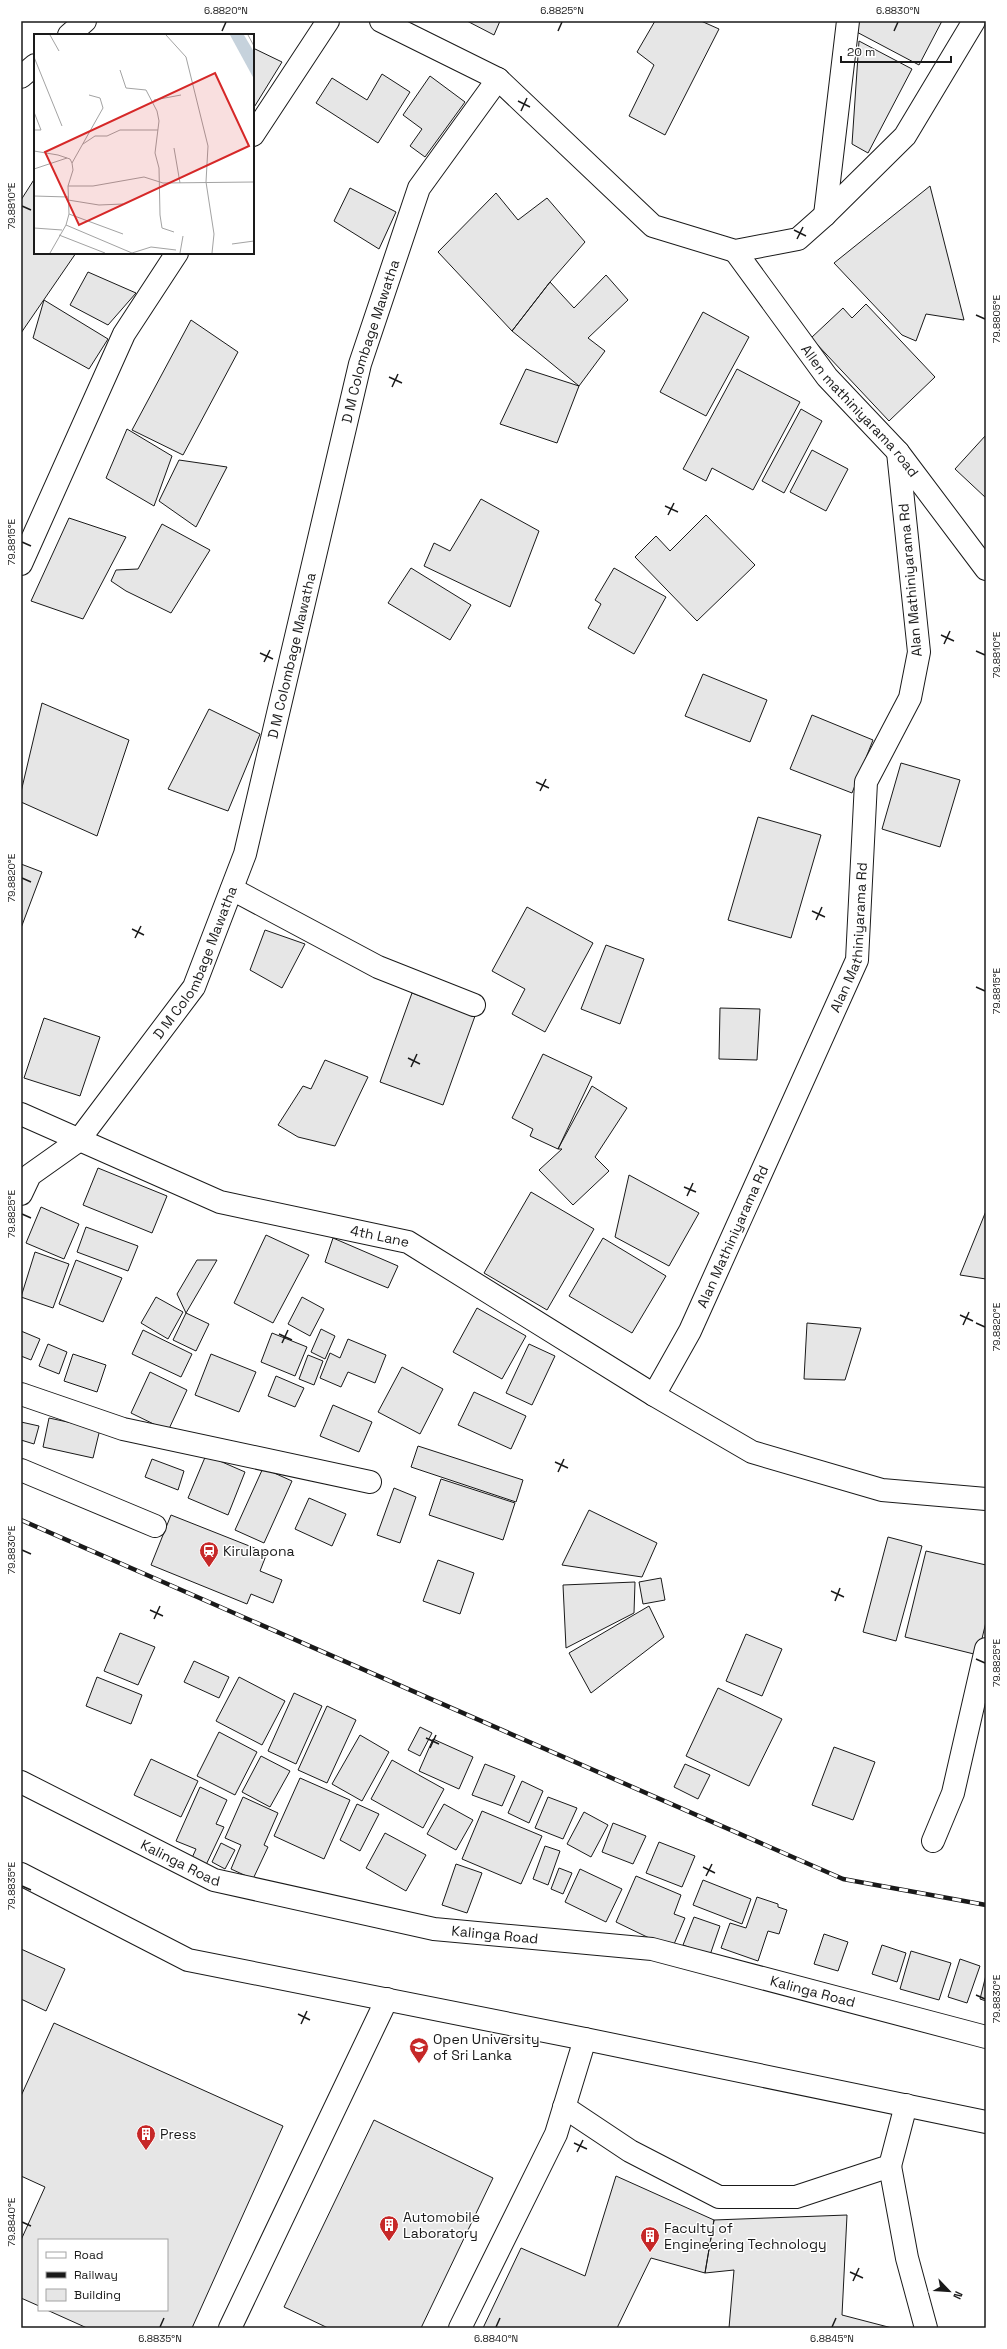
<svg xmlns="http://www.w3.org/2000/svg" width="1007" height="2349" viewBox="0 0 1007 2349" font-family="'Space Grotesk',sans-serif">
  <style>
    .building { fill: #e6e6e6; stroke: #1a1a1a }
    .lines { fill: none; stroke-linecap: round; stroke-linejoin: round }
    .minor-casing { stroke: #1a1a1a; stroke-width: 24 }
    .major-casing { stroke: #1a1a1a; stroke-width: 24 }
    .minor { stroke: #fff; stroke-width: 22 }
    .major { stroke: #fff; stroke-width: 22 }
    .rail-casing { stroke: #1a1a1a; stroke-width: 4.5 }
    .rail { stroke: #fff; stroke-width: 3; stroke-dasharray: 9; stroke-linecap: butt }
    .ticks { fill: none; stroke: #1a1a1a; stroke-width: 1.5 }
    .labels { text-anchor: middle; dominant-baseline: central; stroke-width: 3; stroke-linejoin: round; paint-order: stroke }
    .street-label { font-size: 14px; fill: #1a1a1a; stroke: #fff }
    .poi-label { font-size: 14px; fill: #1a1a1a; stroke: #fff; text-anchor: start }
    .inset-road { fill: none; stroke: #a3a3a3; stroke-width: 1 }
    .view { fill: #d62828; fill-opacity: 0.15; stroke: #d62828; stroke-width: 2 }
    .inset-edge { fill: none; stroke: #1a1a1a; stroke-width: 2 }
    .neatline { fill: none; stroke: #1a1a1a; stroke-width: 1.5 }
    .ticks-label { font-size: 10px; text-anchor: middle; fill: #1a1a1a }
  </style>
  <rect width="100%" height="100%" fill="#fff"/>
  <!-- building -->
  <path class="building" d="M467 21H500L494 35Z
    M655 21H701L719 29 665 135 629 116 654 65 637 52Z
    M852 21H942L919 65 851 29Z
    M859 41 912 69 868 153 852 144Z
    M253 48 282 62 253 109Z
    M382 74 410 92 378 143 316 103 332 78 367 100Z
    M430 76 465 102 425 157 410 146 422 129 403 115Z
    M35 178V253H76L21 333V200Z
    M930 186 964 320 926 314 916 341 902 335 834 263Z
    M350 188 396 212 379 249 334 221Z
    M496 193 518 220 547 198 585 242 550 282 512 331 438 252Z
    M88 272 136 293 108 325 70 305Z
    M606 275 628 300 588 338 605 351 579 386 512 331 550 282 574 308Z
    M44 300 108 339 89 369 33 338Z
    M866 304 935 377 889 421 811 338 843 308 852 318Z
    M703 312 749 337 706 416 660 392Z
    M191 320 238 352 183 455 132 430Z
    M526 369 579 386 557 443 500 424Z
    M737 369 800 402 753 490 712 468 706 481 683 469Z
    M801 409 822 421 784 493 762 481Z
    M127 429 172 456 154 506 106 478Z
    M986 435V498L955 469Z
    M812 450 848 469 826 511 790 492Z
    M179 460 227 467 196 527 159 501Z
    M481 499 539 531 510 607 424 566 434 543 450 551Z
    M706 515 755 565 697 621 635 557 656 536 670 551Z
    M69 518 126 537 83 619 31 601Z
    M162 524 210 550 171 613 126 591 111 581 116 570 138 569Z
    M411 568 471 605 450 640 388 603Z
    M614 568 666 597 634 654 588 628 601 604 595 600Z
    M703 674 767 700 750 742 685 716Z
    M42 703 129 740 97 836 21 802V792Z
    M209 709 260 734 228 811 168 789Z
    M812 715 873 740 852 793 790 769Z
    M901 763 960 780 940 847 882 829Z
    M758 817 821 835 791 938 728 920Z
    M21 864 42 872 21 928Z
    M527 907 593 943 545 1032 512 1014 525 989 492 971Z
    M265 930 305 944 282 988 250 970Z
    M606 945 644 959 620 1024 581 1009Z
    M412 993 475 1016 443 1105 380 1082Z
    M720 1008 760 1009 757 1060 719 1059Z
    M44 1018 100 1037 80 1096 24 1078Z
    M543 1054 592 1077 558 1149 530 1136 533 1129 512 1118Z
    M325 1060 368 1077 335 1146 298 1137 278 1125 303 1086 311 1089Z
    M592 1086 627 1108 595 1157 609 1171 573 1205 539 1170 562 1149H558Z
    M98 1168 167 1196 152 1233 83 1205Z
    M629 1175 699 1213 669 1266 615 1237Z
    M531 1192 594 1229 547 1310 484 1273Z
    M41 1207 79 1224 64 1259 26 1243Z
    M986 1211V1279L960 1275Z
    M86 1227 138 1246 128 1271 77 1252Z
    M266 1235 309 1255 273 1323 234 1303Z
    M333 1238 398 1266 388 1288 325 1262Z
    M603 1238 666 1276 632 1333 569 1296Z
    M35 1252 69 1264 53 1308 21 1297Z
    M76 1260 122 1278 103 1322 59 1304Z
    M197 1260H217L186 1313 177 1294Z
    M156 1297 183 1312 168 1339 141 1323Z
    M302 1297 324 1309 310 1336 288 1324Z
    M477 1308 526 1336 502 1379 453 1352Z
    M186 1313 209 1324 196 1351 173 1340Z
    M807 1323 861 1328 845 1380 804 1379Z
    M321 1329 335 1336 325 1359 311 1352Z
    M143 1330 192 1354 181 1377 132 1354Z
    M21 1331 40 1339 31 1360 21 1356Z
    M272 1333 307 1347 295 1376 261 1362Z
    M348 1339 386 1355 375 1383 348 1372 341 1387 320 1378 330 1353 340 1358Z
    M48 1344 67 1352 59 1374 39 1366Z
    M529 1344 555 1356 532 1405 506 1393Z
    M73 1354 106 1365 97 1392 64 1381Z
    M211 1354 256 1372 239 1412 195 1395Z
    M308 1355 323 1361 314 1385 299 1379Z
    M402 1367 443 1389 420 1434 378 1412Z
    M150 1372 187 1390 168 1431 131 1413Z
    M276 1376 304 1388 295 1407 268 1396Z
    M474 1392 526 1416 511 1449 458 1425Z
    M333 1405 372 1422 359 1452 320 1436Z
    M49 1418 100 1429 93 1458 43 1447Z
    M21 1422 39 1426 34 1444 21 1440Z
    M418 1446 523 1480 516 1502 411 1467Z
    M206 1455 245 1472 228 1515 188 1498Z
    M152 1459 184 1471 178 1490 145 1477Z
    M263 1468 292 1481 264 1543 235 1530Z
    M441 1479 515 1503 503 1540 429 1515Z
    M394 1488 416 1497 400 1543 377 1535Z
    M309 1498 346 1514 332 1546 295 1529Z
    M589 1510 657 1543 642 1577 562 1565Z
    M171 1515 267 1553 260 1571 282 1580 273 1603 251 1594 247 1604 151 1565Z
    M888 1537 922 1546 896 1641 863 1632Z
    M926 1551 986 1565V1622L978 1655 905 1637Z
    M438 1560 474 1573 460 1614 423 1601Z
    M661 1578 665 1600 643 1604 639 1582Z
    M635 1582 634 1613 566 1648 563 1585Z
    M649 1606 664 1637 591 1693 569 1653Z
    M120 1633 155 1647 138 1685 104 1671Z
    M746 1634 782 1649 762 1696 726 1681Z
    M194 1661 229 1677 219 1698 184 1682Z
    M97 1677 142 1695 131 1724 86 1706Z
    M239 1677 285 1701 262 1745 216 1721Z
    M718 1688 782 1719 749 1786 686 1756Z
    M294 1693 322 1706 296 1764 268 1751Z
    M327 1706 356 1720 327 1783 298 1770Z
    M420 1727 432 1733 420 1756 408 1750Z
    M219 1732 257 1752 235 1795 197 1776Z
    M360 1735 389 1752 362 1801 332 1784Z
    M433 1739 473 1757 459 1789 419 1771Z
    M834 1747 875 1762 853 1820 812 1805Z
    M261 1756 290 1771 270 1807 242 1792Z
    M151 1759 198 1781 181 1817 134 1795Z
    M392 1760 444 1789 423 1828 371 1799Z
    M485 1764 515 1776 502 1806 472 1795Z
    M685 1764 710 1775 698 1799 674 1787Z
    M300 1778 350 1800 324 1859 274 1836Z
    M522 1781 543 1791 529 1823 508 1813Z
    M200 1787 227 1800 216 1824 224 1827 205 1867 191 1860 196 1849 176 1841Z
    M243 1797 278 1813 264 1845 268 1847 253 1879 231 1869 241 1845 225 1838Z
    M548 1797 577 1808 563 1839 535 1828Z
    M357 1804 379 1814 360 1851 340 1840Z
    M444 1804 473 1820 456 1850 427 1834Z
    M482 1811 542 1836 521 1884 462 1859Z
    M584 1812 608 1825 591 1857 567 1844Z
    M613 1823 646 1836 633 1864 602 1852Z
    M385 1833 426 1855 406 1891 366 1868Z
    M659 1842 695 1856 682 1887 646 1873Z
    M221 1843 235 1850 225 1869 212 1862Z
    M545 1846 560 1851 548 1885 533 1879Z
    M456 1864 482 1873 467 1913 442 1905Z
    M559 1868 572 1873 563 1894 551 1889Z
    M580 1869 622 1889 606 1922 565 1902Z
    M636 1876 681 1895 674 1914 685 1918 672 1949 616 1922Z
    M703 1880 751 1899 742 1924 693 1905Z
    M757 1897 778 1904V1907L787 1910 779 1934 768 1931 758 1961 721 1948 730 1923 746 1928Z
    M694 1917 720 1926 710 1955 683 1945Z
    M824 1934 848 1942 838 1971 814 1964Z
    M882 1945 906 1953 897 1982 872 1974Z
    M21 1949 65 1969 46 2011 21 1999Z
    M911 1951 951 1963 939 2000 900 1989Z
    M960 1959 980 1966 967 2003 948 1997Z
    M986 1975V2001L980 1999Z
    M54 2023 283 2126 192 2328H87L47 2310H167V2240H39V2306L21 2298V2240L45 2187 21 2176V2096Z
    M374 2120 493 2178 421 2328H328L284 2307Z
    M616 2176 714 2220 705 2273 651 2258 617 2328H483L521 2248 585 2276Z
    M847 2215 842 2315 892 2328H729L734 2270 705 2273 714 2220Z"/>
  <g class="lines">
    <defs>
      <g id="minor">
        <path d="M69 35 85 21"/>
        <path d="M21 77 35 65"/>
        <path d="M253 135 328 21"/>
        <path d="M825 215 848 21"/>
        <path id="s1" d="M735 251 827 377 898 452 986 569"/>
        <path d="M21 564 124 334 177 253"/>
        <path d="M232 889 378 967 474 1005"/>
        <path id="s2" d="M21 1114 220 1202 408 1242 654 1395 752 1452 882 1490 986 1499"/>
        <path id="s3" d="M21 1194 30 1175 78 1141 194 987 245 854 360 364 419 188 498 79"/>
        <path d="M21 1394 123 1429 370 1482"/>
        <path id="s4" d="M654 1395 690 1331 857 960 866 782 910 698 919 652 898 452"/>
        <path d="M21 1470 155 1526"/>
        <path id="s5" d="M21 1782 214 1880 434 1929 652 1949 986 2037"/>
        <path d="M933 1841 953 1793 986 1649"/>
        <path d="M21 1874 188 1960 585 2039 986 2122"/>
        <path d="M564 2107 630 2151 719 2197H796L890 2166 906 2105"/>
        <path d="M890 2166 907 2258 926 2328"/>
        <path d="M230 2328 387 1999"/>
        <path d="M460 2328 556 2134 585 2039"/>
      </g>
      <path id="major" d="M381 21 498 79 653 226 735 251 798 239 825 215 905 136 974 21"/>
    </defs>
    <!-- minor casing -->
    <use href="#minor" class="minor-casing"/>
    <!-- major casing -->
    <use href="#major" class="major-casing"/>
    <!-- minor -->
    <use href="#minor" class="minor"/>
    <!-- major -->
    <use href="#major" class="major"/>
    <defs>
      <path id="rail" d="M21 1520 843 1879 986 1905"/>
    </defs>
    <!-- rail casing -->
    <use href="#rail" class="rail-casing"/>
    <!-- rail -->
    <use href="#rail" class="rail"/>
  </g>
  <!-- ticks -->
  <path class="ticks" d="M222 31 226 22M558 31 562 22M894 31 898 22M518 101 530 107M521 111 527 98M22 206 31 210M794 230 806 236M797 239 803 227M976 315 985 319M389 377 402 383M392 387 398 374M665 506 678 512M668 515 674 503M22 542 31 546M941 635 954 641M944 644 950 631M976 651 985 655M260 653 273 659M264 662 270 650M536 782 549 788M540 791 546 779M22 878 31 882M812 911 825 917M816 920 822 907M132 929 144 935M135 938 141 926M976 987 985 991M408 1058 420 1064M411 1067 417 1054M684 1187 696 1192M687 1196 693 1183M22 1214 31 1218M960 1315 973 1321M976 1323 985 1327M963 1325 969 1312M279 1334 292 1340M282 1343 288 1330M555 1462 568 1468M558 1472 564 1459M22 1550 31 1554M831 1591 844 1597M835 1601 840 1588M150 1610 163 1616M154 1619 160 1606M976 1659 985 1663M426 1738 439 1744M430 1748 436 1735M703 1867 715 1873M706 1876 712 1864M22 1886 31 1890M976 1995 985 1999M298 2014 310 2020M301 2024 307 2011M574 2143 587 2149M577 2152 583 2140M22 2222 31 2226M850 2272 863 2278M853 2281 859 2268M160 2327 164 2318M496 2327 500 2318M832 2327 836 2318"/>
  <!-- icons -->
  <defs>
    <symbol id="station-pin" viewBox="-11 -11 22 30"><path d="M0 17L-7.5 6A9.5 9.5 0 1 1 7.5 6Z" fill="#c62828" stroke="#fff"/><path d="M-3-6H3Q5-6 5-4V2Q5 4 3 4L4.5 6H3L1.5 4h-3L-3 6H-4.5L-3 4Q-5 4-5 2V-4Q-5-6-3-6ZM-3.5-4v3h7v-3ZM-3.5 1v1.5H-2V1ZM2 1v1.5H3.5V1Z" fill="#fff"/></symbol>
    <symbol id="university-pin" viewBox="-11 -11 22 30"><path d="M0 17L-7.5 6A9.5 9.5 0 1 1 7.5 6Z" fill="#c62828" stroke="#fff"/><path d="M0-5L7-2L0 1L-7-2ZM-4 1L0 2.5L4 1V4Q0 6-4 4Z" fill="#fff"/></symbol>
    <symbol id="building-pin" viewBox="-11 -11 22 30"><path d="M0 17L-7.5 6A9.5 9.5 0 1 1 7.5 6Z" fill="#c62828" stroke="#fff"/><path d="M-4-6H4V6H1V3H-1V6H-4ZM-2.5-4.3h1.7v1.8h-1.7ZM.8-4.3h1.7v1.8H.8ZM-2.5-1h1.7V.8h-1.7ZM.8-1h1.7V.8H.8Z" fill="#fff"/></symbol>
  </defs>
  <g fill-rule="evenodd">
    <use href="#station-pin" x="198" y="1540" width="22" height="30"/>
    <use href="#university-pin" x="408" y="2036" width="22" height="30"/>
    <use href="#building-pin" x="135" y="2123" width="22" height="30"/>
    <use href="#building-pin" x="378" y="2214" width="22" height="30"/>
    <use href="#building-pin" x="639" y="2225" width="22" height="30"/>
  </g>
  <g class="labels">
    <!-- street labels -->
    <g class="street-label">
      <text stroke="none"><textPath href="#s3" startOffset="943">D M Colombage Mawatha</textPath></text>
      <text stroke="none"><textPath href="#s1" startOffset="203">Allen mathiniyarama road</textPath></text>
      <text transform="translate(910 580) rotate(-95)">Alan Mathiniyarama Rd</text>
      <text stroke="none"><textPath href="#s3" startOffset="619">D M Colombage Mawatha</textPath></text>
      <text stroke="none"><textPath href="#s4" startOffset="501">Alan Mathiniyarama Rd</textPath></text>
      <text stroke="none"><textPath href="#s3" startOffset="295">D M Colombage Mawatha</textPath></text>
      <text stroke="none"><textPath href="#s4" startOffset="177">Alan Mathiniyarama Rd</textPath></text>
      <text stroke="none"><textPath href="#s2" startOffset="381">4th Lane</textPath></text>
      <text stroke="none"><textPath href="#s5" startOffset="179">Kalinga Road</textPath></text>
      <text stroke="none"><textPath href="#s5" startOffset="503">Kalinga Road</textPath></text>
      <text stroke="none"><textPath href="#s5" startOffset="827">Kalinga Road</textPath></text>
    </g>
    <!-- poi labels -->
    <g class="poi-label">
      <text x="223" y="1551">Kirulapona</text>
      <text x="433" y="2039">Open University<tspan x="433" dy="16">of Sri Lanka</tspan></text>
      <text x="160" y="2134">Press</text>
      <text x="403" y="2217">Automobile<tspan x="403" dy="16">Laboratory</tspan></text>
      <text x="664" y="2228">Faculty of<tspan x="664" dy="16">Engineering Technology</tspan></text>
    </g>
  </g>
  <!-- overview -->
  <g transform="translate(34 34)">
    <rect width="220" height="220" fill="#fff"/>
    <path d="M196 1H210L220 18V45Z" fill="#c6d2dc"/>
    <path class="inset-road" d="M16 1 25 17M132 1 152 23 174 112 172 148 180 200 178 219M214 1 220 12M0 23 28 92M86 36 92 54 112 56 123 77 125 87 121 119 125 134 126 181 128 194 140 198M120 66 147 61M0 78 7 96H0M49 110 61 102H73L86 96H124M140 114 146 149M0 117 24 121 36 125 38 129 39 136 34 152 35 180 32 191 16 219M38 129 69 74 66 64 55 61M0 135 33 124M34 152H59L110 143 129 149 220 148M0 162 34 163M34 166 65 171 89 170M35 180 89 200M32 191 98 219 117 213 142 216M0 194 28 196M25 201 71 219M198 210 220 207M146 219 149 202"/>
    <path class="view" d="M181 39 215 112 45 191 11 118Z"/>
    <rect width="220" height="220" class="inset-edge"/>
  </g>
  <!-- border -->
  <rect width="1007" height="2349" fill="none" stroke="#ffffff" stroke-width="44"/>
  <!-- legend -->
  <rect x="38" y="2239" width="130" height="72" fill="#ffffff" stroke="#a3a3a3"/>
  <rect x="46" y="2252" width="20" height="6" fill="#ffffff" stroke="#a3a3a3"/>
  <text x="74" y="2259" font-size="12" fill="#1a1a1a">Road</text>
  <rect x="46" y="2272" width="20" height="6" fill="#1a1a1a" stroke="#a3a3a3"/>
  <text x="74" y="2279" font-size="12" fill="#1a1a1a">Railway</text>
  <rect x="46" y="2289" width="20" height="12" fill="#e6e6e6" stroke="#a3a3a3"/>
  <text x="74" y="2299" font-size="12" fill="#1a1a1a">Building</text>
  <!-- north arrow -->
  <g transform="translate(949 2291) rotate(115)" stroke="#ffffff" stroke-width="3" paint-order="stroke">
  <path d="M0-3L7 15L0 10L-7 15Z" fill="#1a1a1a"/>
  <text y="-6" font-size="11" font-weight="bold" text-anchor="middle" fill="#1a1a1a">N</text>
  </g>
  <!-- scale -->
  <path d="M841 56v6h110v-6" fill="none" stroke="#1a1a1a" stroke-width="2"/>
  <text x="847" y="56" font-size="12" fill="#1a1a1a" stroke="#ffffff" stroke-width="3" paint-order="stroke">20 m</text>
  <rect x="22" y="22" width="963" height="2305" class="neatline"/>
  <g class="ticks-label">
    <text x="226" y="14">6.8820°N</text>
    <text x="562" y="14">6.8825°N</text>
    <text x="898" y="14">6.8830°N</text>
    <text transform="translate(11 206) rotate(-90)" y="4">79.8810°E</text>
    <text transform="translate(996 319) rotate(-90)" y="4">79.8805°E</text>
    <text transform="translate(11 542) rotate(-90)" y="4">79.8815°E</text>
    <text transform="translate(996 655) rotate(-90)" y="4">79.8810°E</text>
    <text transform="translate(11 878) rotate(-90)" y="4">79.8820°E</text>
    <text transform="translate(996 991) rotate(-90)" y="4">79.8815°E</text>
    <text transform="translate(11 1214) rotate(-90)" y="4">79.8825°E</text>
    <text transform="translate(996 1327) rotate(-90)" y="4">79.8820°E</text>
    <text transform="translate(11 1550) rotate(-90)" y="4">79.8830°E</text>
    <text transform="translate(996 1663) rotate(-90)" y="4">79.8825°E</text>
    <text transform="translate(11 1886) rotate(-90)" y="4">79.8835°E</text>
    <text transform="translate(996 1999) rotate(-90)" y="4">79.8830°E</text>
    <text transform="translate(11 2222) rotate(-90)" y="4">79.8840°E</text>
    <text x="160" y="2342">6.8835°N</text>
    <text x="496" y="2342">6.8840°N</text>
    <text x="832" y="2342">6.8845°N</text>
  </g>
</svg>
